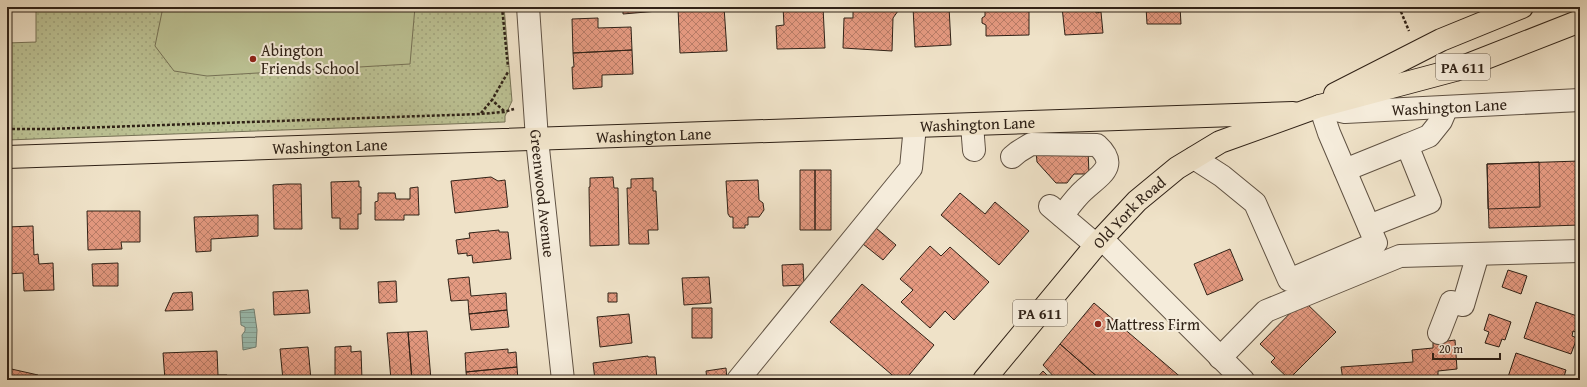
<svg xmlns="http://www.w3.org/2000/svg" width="1587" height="387" viewBox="0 0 1587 387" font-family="'Gentium Book Plus',serif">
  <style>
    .grass { fill: url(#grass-dots); stroke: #767256 }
    .pitch { fill: #bcc294; stroke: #767256 }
    .water { fill: url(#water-rules); stroke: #708074 }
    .building { fill: url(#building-cross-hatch); stroke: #302217 }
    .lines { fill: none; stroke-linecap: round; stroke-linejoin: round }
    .minor-casing { stroke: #605243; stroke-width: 24 }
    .major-casing { stroke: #302217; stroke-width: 24 }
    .highway-casing { stroke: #302217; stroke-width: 24 }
    .path { stroke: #302217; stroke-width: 2.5; stroke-dasharray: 3 2; stroke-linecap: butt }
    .minor { stroke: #f5ecdb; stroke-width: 22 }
    .major { stroke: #efe2c8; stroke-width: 22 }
    .highway { stroke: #efe2c8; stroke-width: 22 }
    .poi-dot { fill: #8f2418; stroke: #f5ecdb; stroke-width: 1.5 }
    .labels { text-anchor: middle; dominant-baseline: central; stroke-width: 4; stroke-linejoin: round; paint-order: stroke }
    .shield { fill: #f5ecdb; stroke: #6b5f52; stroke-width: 1 }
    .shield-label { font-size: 15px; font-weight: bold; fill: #302217 }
    .poi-label { font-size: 16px; fill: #302217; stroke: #f5ecdb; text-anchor: start }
    .street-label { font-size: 16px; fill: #302217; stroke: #f5ecdb }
  </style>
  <defs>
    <pattern id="grass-dots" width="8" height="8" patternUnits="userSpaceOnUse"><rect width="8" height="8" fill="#bcc294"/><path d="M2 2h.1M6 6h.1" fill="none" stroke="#a2a67f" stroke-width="1.8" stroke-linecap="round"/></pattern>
    <pattern id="water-rules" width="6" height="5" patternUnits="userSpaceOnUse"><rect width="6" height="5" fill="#9abeb2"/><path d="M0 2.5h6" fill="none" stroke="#85a398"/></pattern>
    <pattern id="building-cross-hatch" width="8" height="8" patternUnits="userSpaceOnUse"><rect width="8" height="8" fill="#e3987f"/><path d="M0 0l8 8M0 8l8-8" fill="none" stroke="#b87c67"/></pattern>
  </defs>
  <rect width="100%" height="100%" fill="#efe2c8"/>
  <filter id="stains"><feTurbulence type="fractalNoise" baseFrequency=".005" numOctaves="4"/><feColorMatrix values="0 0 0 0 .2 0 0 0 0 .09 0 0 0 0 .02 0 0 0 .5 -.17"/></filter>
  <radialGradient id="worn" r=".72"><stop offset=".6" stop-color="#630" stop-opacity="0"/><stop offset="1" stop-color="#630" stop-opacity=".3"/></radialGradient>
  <!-- grass -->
  <path class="grass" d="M36 7H504L512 101 505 116V122L7 140V43L36 42Z"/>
  <!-- pitch -->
  <path class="pitch" d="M163 7H415L410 64 207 76 174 71 155 46Z"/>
  <!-- water -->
  <path class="water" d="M254 309 257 330 256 347 243 350 242 335 245 331V327L241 325 240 311Z"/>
  <!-- building -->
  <path class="building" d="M623 7H658V11L623 14Z
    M699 7H724L727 51 680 53 678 8Z
    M783 7H823L825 48 777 49 776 26 784 25Z
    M853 7H898V11L893 18 892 51 843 48 844 18H853Z
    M913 7H949L951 45 915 47Z
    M985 7H1025V9H1029V35L986 36V25L982 23V18L985 16Z
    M1062 7H1095L1096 13 1101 12 1103 33 1065 35Z
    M1146 7H1180L1181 24H1147Z
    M598 18V28L631 27 632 50 573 53 572 19Z
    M632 50 633 74 602 75V87L573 89 572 67H574L573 53Z
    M1088 150 1089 174H1074L1067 183H1056L1037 162 1036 151Z
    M1580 161V225L1489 228 1487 164Z
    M1539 162 1540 207 1488 209 1487 164Z
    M800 170H815V230H800Z
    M815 170H831V230H815Z
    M491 177 498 181 505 180 508 207 455 213 451 181Z
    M613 177 614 188H618L619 245 590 246 589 187H590V178Z
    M653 178V191H656L658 230H648L649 244H629L627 188H631V179Z
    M758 180 759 200 763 203 764 210 759 217H748V225H745V228H733V217H730L728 214 726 181Z
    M359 181V187H361V214H358V229H340V218H332L331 182Z
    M287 184H301L302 229H274L273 185Z
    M418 187 419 215H404V220H375V202L378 201V193H395L396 199H410V188Z
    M960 193 985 214 995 202 1029 231 999 265 941 215Z
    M87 211H140V242H121L122 249 88 250Z
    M258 215V236L211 239V251L196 252 194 217Z
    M33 226 34 255 38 254 39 264 53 263 54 290 24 291 23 273 7 274V227Z
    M876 228 896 245 883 260 863 244Z
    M499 230V232H508L511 259 473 263 472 255 467 256V253L458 254 456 240 470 238 469 233Z
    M930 246 941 256 950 247 989 282 954 320 945 311 930 328 901 302 913 290 900 279Z
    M1230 249 1243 280 1207 295 1194 264Z
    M118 263V286H93L92 264Z
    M803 264 804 285 783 286 782 265Z
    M1508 270 1527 276 1521 294 1502 287Z
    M469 277 471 296 506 293 507 310 469 314 468 300 451 301 448 279Z
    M709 277 711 303 684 305 682 278Z
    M396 281 397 302 379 303 378 282Z
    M862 284 934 345 905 380H898L830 322Z
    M308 290 310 313 274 315 273 292Z
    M192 292 193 310 165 311 173 293Z
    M608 293H617V302H608Z
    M1303 300 1336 332 1289 379 1271 362 1275 358 1260 344Z
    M1536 302 1580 317V328L1578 333 1573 331 1572 336 1577 338 1571 354 1524 338Z
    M1094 303 1184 380H1101L1060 344Z
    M692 308H712V338H692Z
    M507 310 509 327 471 330 469 314Z
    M629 314 632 343 600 347 597 317Z
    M1489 314 1511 322 1505 340 1502 339 1499 347 1485 343 1489 332 1484 330Z
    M427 331 431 380H412L408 332Z
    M408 332 412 380H391L387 333Z
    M1455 340 1457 369 1438 371V380H1343L1341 367 1413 362 1412 350 1433 348V343Z
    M1060 344 1101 380H1065L1062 377 1060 380H1057L1043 365Z
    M351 346V352L361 351 362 380H335V347Z
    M308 347 311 380H283L280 349Z
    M508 349V353L516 352 517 367 466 372 465 353Z
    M217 351 218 375H227L228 380H165L163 353Z
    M1516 353 1566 370 1563 380H1507Z
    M648 356V357H655L657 380H595L593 363Z
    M517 367 518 380H467L466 372Z
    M7 368 38 375 36 380H7Z
    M726 368 727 380H707L706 371Z
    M1043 371 1052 380H1035Z"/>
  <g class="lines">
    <defs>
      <g id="minor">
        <path id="s1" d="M528 7 537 139 563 380"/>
        <path id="s2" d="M1320 106 1345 112 1580 100"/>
        <path d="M972 125 974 150"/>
        <path d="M1407 145 1429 136 1441 121 1447 107"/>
        <path d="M1012 157 1018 152 1031 144 1097 145C1120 166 1100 175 1084 190 1076 197 1069 207 1062 216"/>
        <path d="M1194 158 1222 176 1255 203 1289 280 1376 243 1329 133 1320 106"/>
        <path d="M1345 170 1407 145 1430 202 1369 226"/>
        <path d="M1050 206 1096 245"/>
        <path d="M1102 239 1243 380"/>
        <path d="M1439 333 1451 302 1463 305 1478 254"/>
        <path d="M1220 358 1266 311 1400 256 1580 251"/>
        <path d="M738 380 911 168 915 126"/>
      </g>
      <g id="major">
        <path id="s3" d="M7 157 1293 113"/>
      </g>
      <g id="highway">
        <path d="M1335 94 1441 40 1522 7"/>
        <path id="s4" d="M984 380 1096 245 1137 201 1177 168 1220 142 1320 106 1455 70 1580 21"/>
      </g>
    </defs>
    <!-- minor casing -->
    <use href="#minor" class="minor-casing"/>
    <!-- major casing -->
    <use href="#major" class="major-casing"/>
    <!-- highway casing -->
    <use href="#highway" class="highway-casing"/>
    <!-- path -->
    <path class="path" d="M502 7 508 67
      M1399 7 1409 31
      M504 111 492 100 508 72
      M481 113 492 100
      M7 129H49L480 114 504 112 514 109"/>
    <!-- minor -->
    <use href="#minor" class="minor"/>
    <!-- major -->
    <use href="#major" class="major"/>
    <!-- highway -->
    <use href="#highway" class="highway"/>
  </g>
  <!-- markers -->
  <g class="poi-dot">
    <circle cx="253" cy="59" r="4"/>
    <circle cx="1098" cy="324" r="4"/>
  </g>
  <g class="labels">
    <!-- shield labels -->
    <g class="shield">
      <rect x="1436" y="54" width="54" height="26" rx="3"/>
      <rect x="1013" y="300" width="54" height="26" rx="3"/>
    </g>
    <g class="shield-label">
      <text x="1463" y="67">PA 611</text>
      <text x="1040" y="313">PA 611</text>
    </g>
    <!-- poi labels -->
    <g class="poi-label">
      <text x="261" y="50">Abington<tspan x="261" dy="18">Friends School</tspan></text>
      <text x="1106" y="324">Mattress Firm</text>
    </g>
    <!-- street labels -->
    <g class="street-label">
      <text stroke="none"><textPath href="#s2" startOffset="130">Washington Lane</textPath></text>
      <text stroke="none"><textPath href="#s3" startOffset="971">Washington Lane</textPath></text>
      <text stroke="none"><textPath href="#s3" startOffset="647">Washington Lane</textPath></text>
      <text stroke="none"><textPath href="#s3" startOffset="323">Washington Lane</textPath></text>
      <text stroke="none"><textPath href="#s1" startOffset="187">Greenwood Avenue</textPath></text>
      <text stroke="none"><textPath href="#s4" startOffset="222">Old York Road</textPath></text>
    </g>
  </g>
  <!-- margin -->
  <rect width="1587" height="387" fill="none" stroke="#efe2c8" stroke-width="24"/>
  <rect x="8" y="8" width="1571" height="371" fill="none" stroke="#302217" stroke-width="2"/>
  <rect x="12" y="12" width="1563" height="363" fill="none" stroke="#302217"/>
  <!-- scale -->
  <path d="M1433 353v6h67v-6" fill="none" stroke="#302217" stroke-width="2"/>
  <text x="1439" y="353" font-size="12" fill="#302217" stroke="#f5ecdb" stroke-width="3" paint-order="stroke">20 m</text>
  <rect width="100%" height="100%" filter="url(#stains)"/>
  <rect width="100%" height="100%" fill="url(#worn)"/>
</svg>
